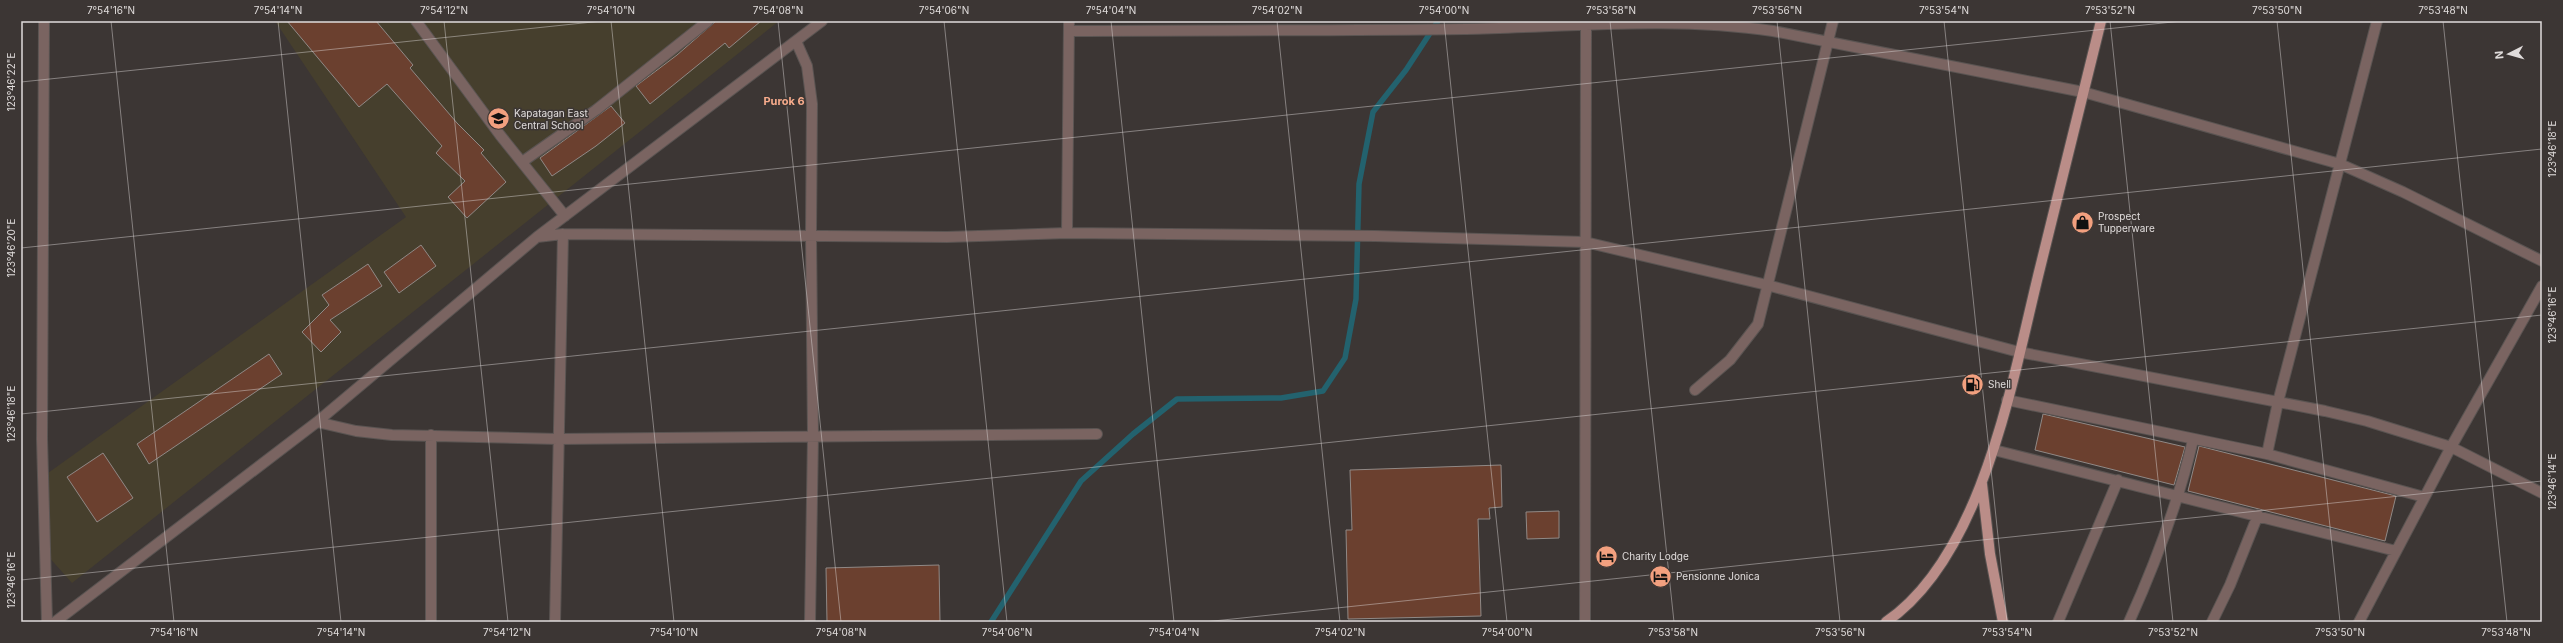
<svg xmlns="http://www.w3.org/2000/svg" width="2563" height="643" viewBox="0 0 2563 643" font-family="Inter,sans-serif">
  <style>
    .education { fill: #463f2d }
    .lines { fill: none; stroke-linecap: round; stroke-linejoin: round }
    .stream { stroke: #23626e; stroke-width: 5.5 }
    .building { fill: #6b402f; stroke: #908986 }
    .minor-casing { stroke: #5a5452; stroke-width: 12 }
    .major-casing { stroke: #5a5452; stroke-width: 12 }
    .minor { stroke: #7a6461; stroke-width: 10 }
    .major { stroke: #ba8d88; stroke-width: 10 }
    .ticks { fill: none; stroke: #e0dcdb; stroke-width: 1; stroke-opacity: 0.45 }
    .labels { text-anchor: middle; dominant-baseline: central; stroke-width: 3; stroke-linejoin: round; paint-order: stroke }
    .poi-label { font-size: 10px; fill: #e0dcdb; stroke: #3c3634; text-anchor: start }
    .neighbourhood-label { font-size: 11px; font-weight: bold; fill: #f8ac8c; stroke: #3c3634 }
    .neatline { fill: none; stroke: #e0dcdb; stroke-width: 1.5 }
    .ticks-label { font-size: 10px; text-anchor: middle; fill: #e0dcdb }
  </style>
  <rect width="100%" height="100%" fill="#3c3634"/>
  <!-- education -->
  <path class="education" d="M275 21H779L72 583 47 555 48 473 406 217Z"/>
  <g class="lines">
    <!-- stream -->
    <path class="stream" d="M991 622 1081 481 1133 434 1177 399 1281 398 1323 391 1345 358 1356 299 1359 184 1373 112 1406 70 1438 21"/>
  </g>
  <!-- building -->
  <path class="building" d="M287 21H376L413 65 410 68 457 123 484 150 481 153 506 182 467 218 448 197 465 181 436 153 442 146 387 84 359 107Z
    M716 21H761L729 48 725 43 650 104 636 86 677 55Z
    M611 106 625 123 596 146 552 176 540 158Z
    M421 245 436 266 399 293 384 272Z
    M368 264 382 286 330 320 341 332 321 352 302 332 329 305 322 295Z
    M269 354 282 374 149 464 137 444Z
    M2043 414 2185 447 2174 485 2035 450Z
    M2199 446 2396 496 2385 541 2188 491Z
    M103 453 133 498 97 522 67 477Z
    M1501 465 1502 507 1489 508 1490 519H1478L1481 616 1348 619 1346 530H1352L1350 470Z
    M1559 511V538L1527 539 1526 512Z
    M939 565 940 622H827L826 568Z"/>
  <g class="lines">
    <defs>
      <path id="minor" d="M44 21 42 439 47 622
        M416 21 500 135 565 216
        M1069 31C1201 30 1334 31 1466 29 1568 27 1671 16 1773 31L2083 92 2340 164 2403 192 2542 261
        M796 41 807 66 812 104 811 234 813 436 810 622
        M522 162 596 110 708 21
        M1067 233 1069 21
        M537 237 563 234 947 237 1067 233 1375 236 1585 242 1767 285 2019 352 2325 411 2367 421 2451 447 2542 493
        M1695 390 1730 360 1758 324 1833 21
        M2007 400 2267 454 2424 497
        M317 422 356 431 392 435 558 439 1097 434
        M1994 450 2396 551
        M2267 454 2278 402 2377 21
        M55 622 317 422 537 237 822 21
        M431 622V435
        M555 622 563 234
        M1585 622 1586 21
        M2058 622 2118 480
        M2129 622C2156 562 2178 504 2193 440
        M2212 622 2230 585 2258 515
        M2359 622 2451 447 2542 286"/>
      <path id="major" d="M1982 484 1990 554 2003 622
        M1886 622C1984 555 2013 376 2040 268 2060 185 2081 103 2101 21"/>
    </defs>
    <!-- minor casing -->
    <use href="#minor" class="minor-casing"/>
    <!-- major casing -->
    <use href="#major" class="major-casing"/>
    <!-- minor -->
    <use href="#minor" class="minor"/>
    <!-- major -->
    <use href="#major" class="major"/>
  </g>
  <!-- ticks -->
  <path class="ticks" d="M111 21 174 622M278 21 341 622M444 21 508 622M611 21 674 622M778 21 841 622M944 21 1007 622M1111 21 1174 622M1277 21 1340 622M1444 21 1507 622M1610 21 1674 622M1777 21 1840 622M1944 21 2007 622M2110 21 2173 622M2277 21 2340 622M2443 21 2507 622M21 82 602 21M21 248 2182 21M21 414 2542 149M21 580 2542 315M1204 622 2542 481"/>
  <!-- icons -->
  <defs>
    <symbol id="school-disc" viewBox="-11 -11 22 22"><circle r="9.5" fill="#f2a07f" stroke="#3c3634"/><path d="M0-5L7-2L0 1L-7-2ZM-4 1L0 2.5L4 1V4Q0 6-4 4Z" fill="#111"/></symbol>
    <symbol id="shop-disc" viewBox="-11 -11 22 22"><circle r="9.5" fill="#f2a07f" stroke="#3c3634"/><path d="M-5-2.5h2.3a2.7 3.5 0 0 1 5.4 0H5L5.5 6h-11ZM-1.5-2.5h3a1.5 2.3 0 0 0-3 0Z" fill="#111"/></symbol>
    <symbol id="fuel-disc" viewBox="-11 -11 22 22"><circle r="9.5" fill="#f2a07f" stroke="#3c3634"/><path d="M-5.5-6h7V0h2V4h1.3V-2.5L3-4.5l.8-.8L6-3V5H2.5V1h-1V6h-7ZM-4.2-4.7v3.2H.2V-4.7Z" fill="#111"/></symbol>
    <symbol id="hotel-disc" viewBox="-11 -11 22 22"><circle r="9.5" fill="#f2a07f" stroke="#3c3634"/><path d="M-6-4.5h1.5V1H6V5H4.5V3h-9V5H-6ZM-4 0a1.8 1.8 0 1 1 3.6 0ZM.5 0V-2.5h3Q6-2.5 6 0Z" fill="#111"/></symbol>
  </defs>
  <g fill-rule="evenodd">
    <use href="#school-disc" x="486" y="106" width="25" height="25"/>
    <use href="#shop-disc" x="2070" y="210" width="25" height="25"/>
    <use href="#fuel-disc" x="1960" y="372" width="25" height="25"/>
    <use href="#hotel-disc" x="1594" y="544" width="25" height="25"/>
    <use href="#hotel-disc" x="1648" y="564" width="25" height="25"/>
  </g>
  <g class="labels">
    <!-- poi labels -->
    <g class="poi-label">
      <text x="514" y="113">Kapatagan East<tspan x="514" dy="12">Central School</tspan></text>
      <text x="2098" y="216">Prospect<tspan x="2098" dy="12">Tupperware</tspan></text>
      <text x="1988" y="384">Shell</text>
      <text x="1622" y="556">Charity Lodge</text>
      <text x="1676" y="576">Pensionne Jonica</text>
    </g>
    <!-- neighbourhood labels -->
    <g class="neighbourhood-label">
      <text x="784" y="101">Purok 6</text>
    </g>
  </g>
  <!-- border -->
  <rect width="2563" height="643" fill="none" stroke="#3c3634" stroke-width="44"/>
  <!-- north arrow -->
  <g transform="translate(2509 54) rotate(264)" stroke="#3c3634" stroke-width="3" paint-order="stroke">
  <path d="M0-3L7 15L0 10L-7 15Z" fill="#e0dcdb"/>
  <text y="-6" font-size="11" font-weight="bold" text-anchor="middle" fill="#e0dcdb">N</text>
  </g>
  <rect x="22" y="22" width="2519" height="599" class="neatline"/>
  <g class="ticks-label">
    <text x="111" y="14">7°54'16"N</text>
    <text x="278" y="14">7°54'14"N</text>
    <text x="444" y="14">7°54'12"N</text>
    <text x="611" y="14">7°54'10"N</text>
    <text x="778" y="14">7°54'08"N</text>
    <text x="944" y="14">7°54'06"N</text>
    <text x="1111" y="14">7°54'04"N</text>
    <text x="1277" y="14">7°54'02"N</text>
    <text x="1444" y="14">7°54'00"N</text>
    <text x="1611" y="14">7°53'58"N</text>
    <text x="1777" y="14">7°53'56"N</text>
    <text x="1944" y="14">7°53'54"N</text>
    <text x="2110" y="14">7°53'52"N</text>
    <text x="2277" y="14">7°53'50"N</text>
    <text x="2443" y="14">7°53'48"N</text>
    <text transform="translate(11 82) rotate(-90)" y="4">123°46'22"E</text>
    <text transform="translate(2552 149) rotate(-90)" y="4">123°46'18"E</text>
    <text transform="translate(11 248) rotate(-90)" y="4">123°46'20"E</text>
    <text transform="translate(2552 315) rotate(-90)" y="4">123°46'16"E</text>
    <text transform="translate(11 414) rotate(-90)" y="4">123°46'18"E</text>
    <text transform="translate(2552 482) rotate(-90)" y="4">123°46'14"E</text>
    <text transform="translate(11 580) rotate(-90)" y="4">123°46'16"E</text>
    <text x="174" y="636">7°54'16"N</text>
    <text x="341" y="636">7°54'14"N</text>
    <text x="507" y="636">7°54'12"N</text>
    <text x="674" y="636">7°54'10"N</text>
    <text x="841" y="636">7°54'08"N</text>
    <text x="1007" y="636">7°54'06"N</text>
    <text x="1174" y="636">7°54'04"N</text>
    <text x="1340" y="636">7°54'02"N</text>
    <text x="1507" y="636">7°54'00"N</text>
    <text x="1673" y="636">7°53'58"N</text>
    <text x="1840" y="636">7°53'56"N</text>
    <text x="2007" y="636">7°53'54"N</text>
    <text x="2173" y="636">7°53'52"N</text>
    <text x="2340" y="636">7°53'50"N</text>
    <text x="2506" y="636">7°53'48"N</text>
  </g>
</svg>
